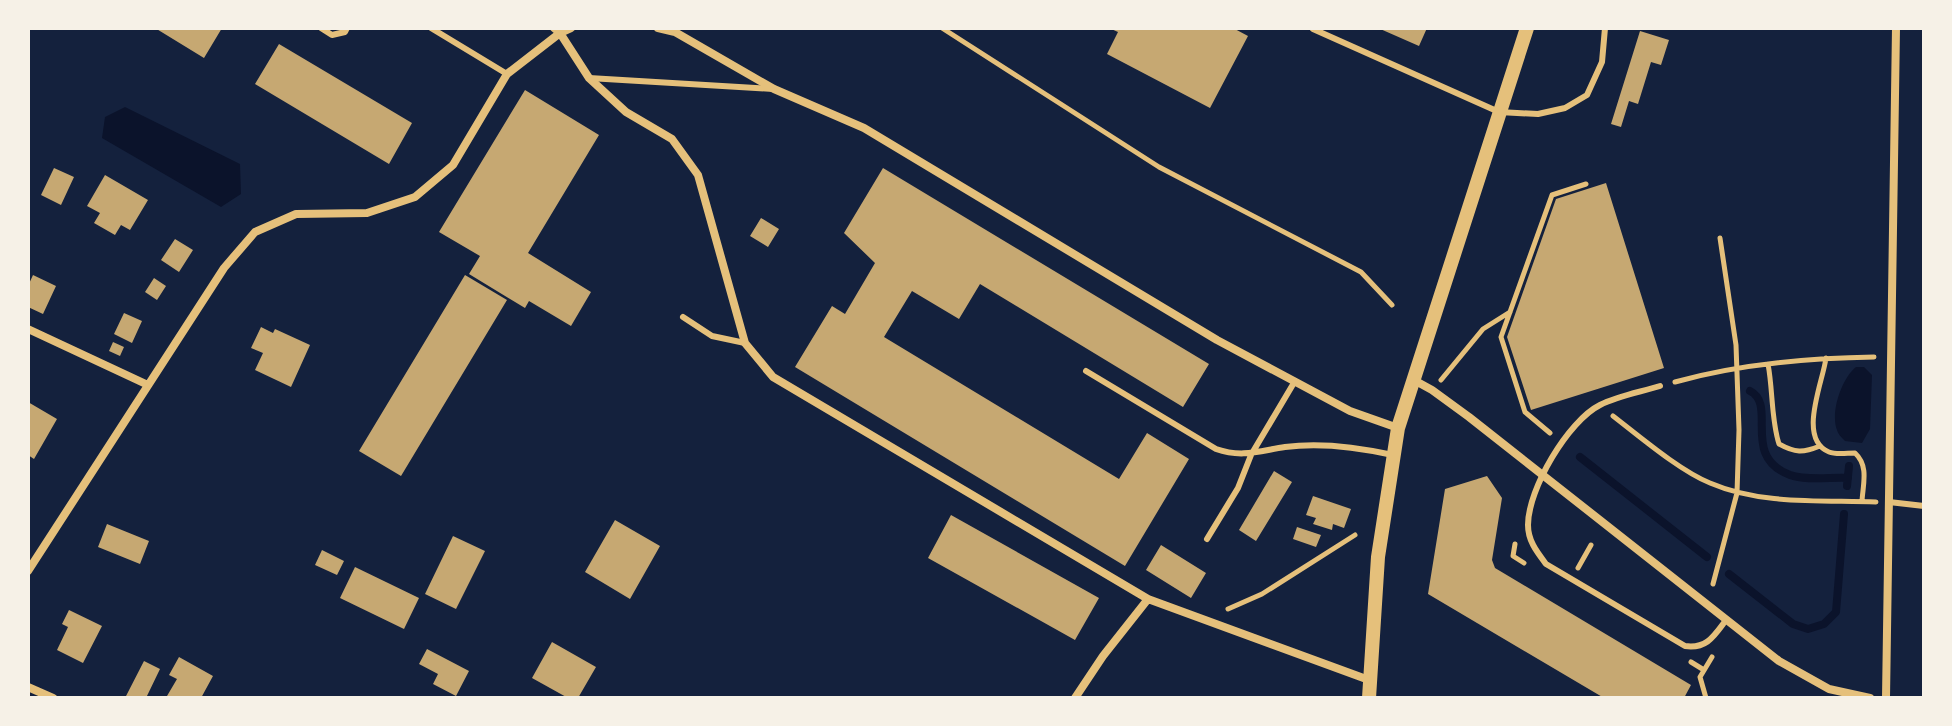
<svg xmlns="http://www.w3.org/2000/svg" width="1952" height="726" viewBox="0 0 1952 726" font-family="'Fira Sans',sans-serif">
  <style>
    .water { fill: #0b132b }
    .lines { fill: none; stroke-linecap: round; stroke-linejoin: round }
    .stream { stroke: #0b132b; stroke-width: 8 }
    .building { fill: #c6a872 }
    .path { stroke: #e5c07b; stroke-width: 5 }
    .service { stroke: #e5c07b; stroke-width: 6 }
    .minor { stroke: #e5c07b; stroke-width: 8 }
    .tertiary { stroke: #e5c07b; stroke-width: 14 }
  </style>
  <rect width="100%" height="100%" fill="#14213d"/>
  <!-- water -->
  <path class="water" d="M125 107 240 164 241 194 221 207 102 138 105 117Z
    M1856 367H1864L1872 375 1870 429 1862 443 1845 441C1842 438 1838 434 1837 430 1830 412 1842 378 1856 367Z"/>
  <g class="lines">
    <!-- stream -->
    <path class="stream" d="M1750 391C1778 405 1740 456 1790 475 1806 481 1831 477 1848 478
      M1580 457 1707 557
      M1847 486 1849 466
      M1729 574 1793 624 1808 629 1824 624 1836 612 1844 514"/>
  </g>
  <!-- building -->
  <path class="building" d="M155 28H222L204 58Z
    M1109 28H1233L1248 36 1210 108 1107 54 1118 32Z
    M1378 28H1427L1419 46Z
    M1640 31 1669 40 1661 65 1651 62 1638 104 1629 101 1621 127 1611 124Z
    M279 44 412 123 389 164 255 84Z
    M525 90 599 135 528 253 591 292 571 326 529 301 525 308 469 274 480 256 439 232Z
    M54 168 74 177 61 205 41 195Z
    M883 168 1209 364 1183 407 980 284 959 319 912 291 884 337 1119 479 1147 433 1189 459 1125 566 795 367 832 306 845 314 875 263 844 233Z
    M105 175 148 200 130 230 121 225 115 235 94 223 100 213 87 206Z
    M1606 183 1664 368 1531 410 1507 337 1556 199Z
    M761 218 779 229 768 247 750 236Z
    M175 239 193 250 179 272 161 260Z
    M33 275 56 286 43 314 28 307V286Z
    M465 275 507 300 401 476 359 451Z
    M154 278 166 286 157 300 145 292Z
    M124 313 142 321 132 343 114 334Z
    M261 327 273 333 275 329 310 345 291 387 255 370 263 353 251 348Z
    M113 342 124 347 120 356 109 351Z
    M28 402 57 419 34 459 28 455Z
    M1274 471 1292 482 1256 541 1239 530Z
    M1487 476 1502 498 1492 560 1495 568 1691 685 1684 698H1604L1428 594 1445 489Z
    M1313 496 1351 509 1344 528 1333 524 1332 530 1313 524 1316 518 1306 515Z
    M951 515 1099 598 1075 640 928 558Z
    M615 520 660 546 630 599 585 572Z
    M107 524 149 541 140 564 98 547Z
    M1297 527 1321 535 1316 547 1293 539Z
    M453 536 485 551 456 609 425 594Z
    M1161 545 1206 573 1191 598 1146 570Z
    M322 550 344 561 337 575 315 565Z
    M355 567 419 598 404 629 340 598Z
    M69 610 102 626 83 663 57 650 68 627 62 624Z
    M552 642 596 667 578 698H568L532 678Z
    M427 649 469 671 456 696 433 684 438 674 419 664Z
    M179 657 213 676 201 698H171L167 696 177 679 169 675Z
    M144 661 160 669 146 698H125Z"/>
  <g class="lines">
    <!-- path -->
    <path class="path" d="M942 28 1159 167 1361 272 1392 305
      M1826 358C1823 382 1797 439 1829 452 1836 455 1847 453 1855 453 1869 466 1863 484 1862 501
      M1768 364C1773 390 1771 419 1779 444 1795 453 1803 453 1820 446
      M1441 380 1483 329 1510 312
      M1675 382C1740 364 1807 358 1874 357
      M1613 416C1639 436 1680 471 1710 483 1761 505 1821 500 1876 502
      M1550 433 1525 412 1501 337 1552 195 1586 184
      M1515 544 1513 556 1524 563
      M1578 568 1591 545
      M1713 584 1737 493 1739 430 1736 345 1720 238
      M1228 609 1262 594 1355 535
      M1691 662 1704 670
      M1706 698 1700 677 1712 657"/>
    <!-- service -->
    <path class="service" d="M321 28 332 35 345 32 347 28
      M431 28 507 74
      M1313 29 1499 112 1538 114 1565 108 1587 95 1602 62 1605 28
      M589 78 773 89
      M683 317 712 336 745 343
      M1086 371 1216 449C1242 458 1259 451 1285 447 1321 442 1357 447 1393 455
      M1660 386C1641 392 1618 396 1600 405 1568 421 1528 489 1528 525 1528 541 1537 552 1546 564L1685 646C1707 649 1714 636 1726 620
      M1889 502 1924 506
      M1207 539 1238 488 1251 455 1295 381"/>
    <!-- minor -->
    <path class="minor" d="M554 28 560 33 589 78 626 112 672 139 698 175 745 343 773 377 1148 599 1369 680
      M658 28 675 32 774 89 864 128 1217 340 1350 411 1398 428
      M28 329 148 385
      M1412 379 1432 390 1469 417 1779 661 1829 689 1870 698
      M28 571 224 268 255 232 296 214 367 213 415 197 453 165 507 74 560 33 571 28
      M28 687 53 698
      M1075 698 1103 656 1148 599
      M1886 698 1896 28"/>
    <!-- tertiary -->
    <path class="tertiary" d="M1369 698 1378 557 1398 428 1527 28"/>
  </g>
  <!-- border -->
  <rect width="1952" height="726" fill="none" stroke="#f6f1e7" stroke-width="60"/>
</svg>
